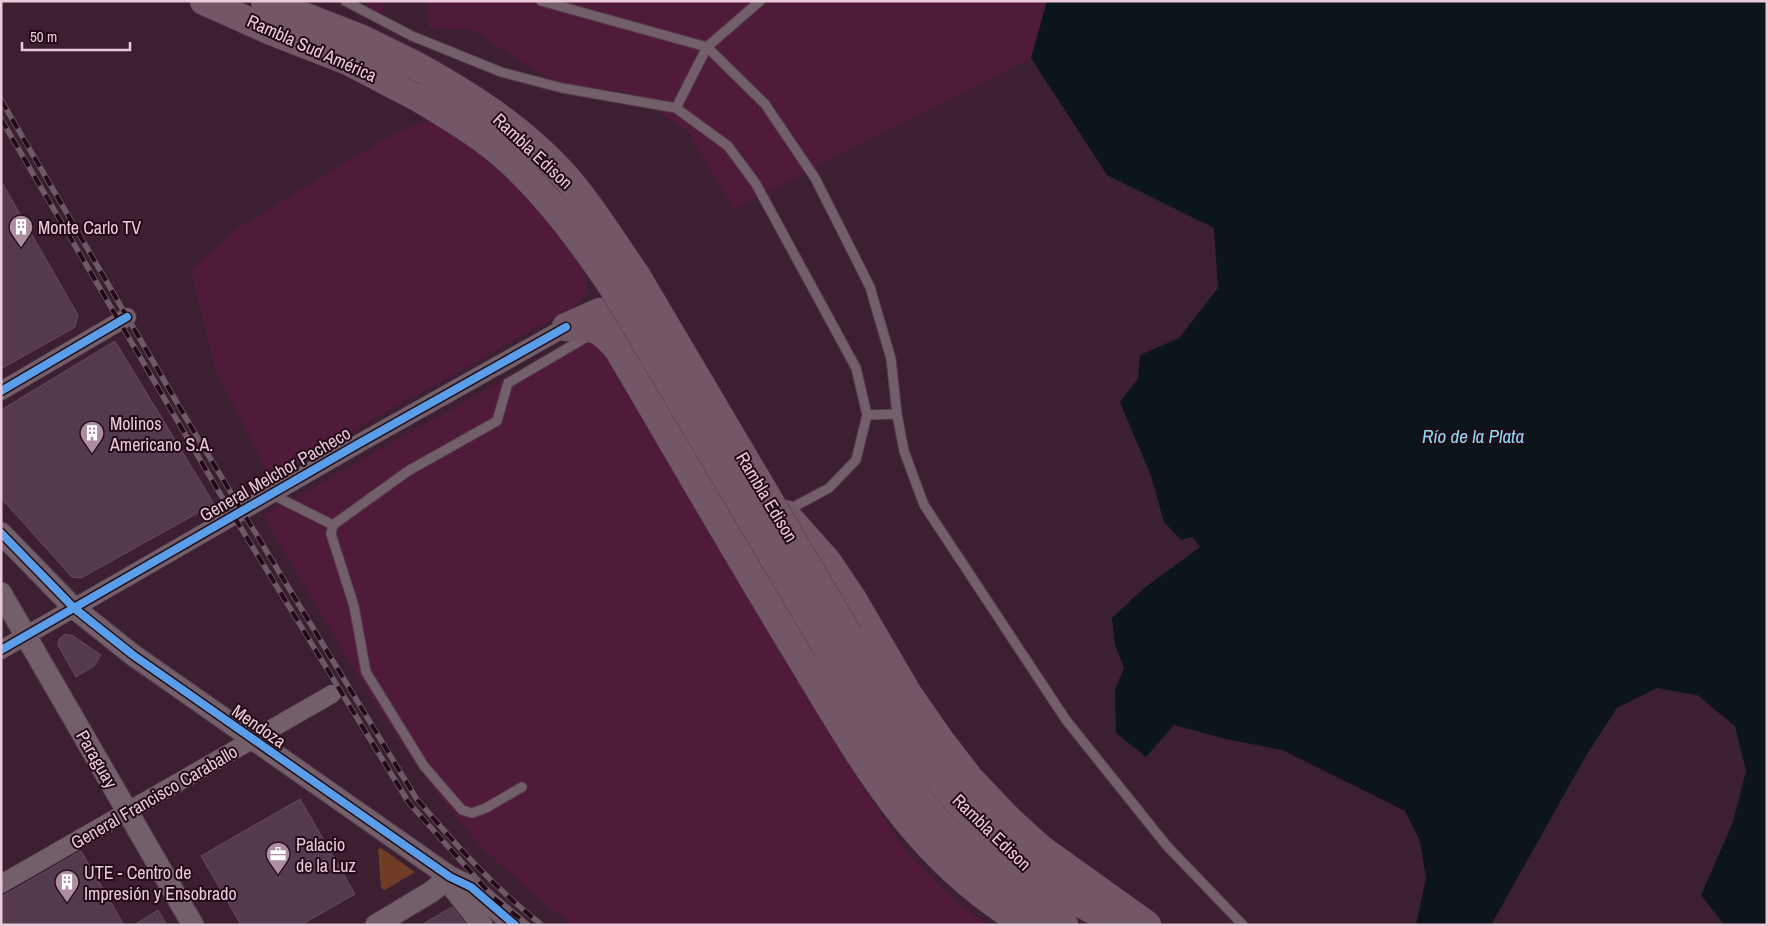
<svg xmlns="http://www.w3.org/2000/svg" width="1768" height="926" viewBox="0 0 1768 926" font-family="'Archivo Narrow',sans-serif">
  <style>
    .built { fill: #501a3b }
    .green { fill: #703c25 }
    .water { fill: #0c151c }
    .building { fill: #533b4d; stroke: #624c5d }
    .lines { fill: none; stroke-linecap: round; stroke-linejoin: round }
    .service-casing { stroke: #553d4b; stroke-width: 11 }
    .minor-casing { stroke: #553d4b; stroke-width: 19 }
    .tertiary-casing { stroke: #553d4b; stroke-width: 23 }
    .primary-casing { stroke: #553d4b; stroke-width: 29 }
    .service { stroke: #735f6a; stroke-width: 9 }
    .minor { stroke: #735f6a; stroke-width: 18 }
    .tertiary { stroke: #735f6a; stroke-width: 21 }
    .primary { stroke: #725867; stroke-width: 28 }
    .rail-casing { stroke: #6e5a65; stroke-width: 5.5 }
    .rail { stroke: #210b17; stroke-width: 4; stroke-dasharray: 11; stroke-linecap: butt }
    .primary-bridge-casing { stroke: #553d4b; stroke-width: 29; stroke-linecap: butt }
    .primary-bridge { stroke: #725867; stroke-width: 28 }
    .cycleway-casing { stroke: #210b17; stroke-width: 11 }
    .cycleway { stroke: #5a9eea; stroke-width: 8 }
    .labels { text-anchor: middle; dominant-baseline: central; stroke-width: 4; stroke-linejoin: round; paint-order: stroke }
    .street-label { font-size: 18px; fill: #eac9d9; stroke: #210b17 }
    .poi-label { font-size: 18px; fill: #eac9d9; stroke: #210b17; text-anchor: start }
    .water-label { font-size: 19px; font-style: italic; fill: #90d8f6; stroke: #210b17 }
  </style>
  <rect width="100%" height="100%" fill="#3c2031"/>
  <!-- built -->
  <path class="built" d="M366 1H386L379 23Z
    M427 1H1047L1031 58 734 209 687 131 626 91 563 87 472 30 429 28Z
    M440 120 463 126 563 236 582 270 587 281 588 292 573 307 270 477 216 371 191 269 237 229 316 180 393 134 426 121Z
    M600 325 853 771 904 849 958 904 989 925H574L552 910 481 847 428 782 375 704 263 516Z"/>
  <!-- green -->
  <path class="green" d="M381 848 415 872 385 890 381 888 378 849Z"/>
  <!-- water -->
  <path class="water" d="M1047 1H1767V925H1724L1701 895 1733 822 1746 771 1735 726 1697 695 1657 688 1617 708 1587 754 1491 925H1416L1426 878 1420 841 1405 811 1282 750 1226 739 1174 725 1146 757 1116 733 1115 689 1124 668 1115 645 1112 618 1143 589 1200 547 1193 537 1181 540 1164 522 1151 476 1120 402 1138 379 1140 355 1179 338 1218 288 1214 228 1107 175 1031 58Z"/>
  <!-- building -->
  <path class="building" d="M1 181 78 315 75 327 1 369Z
    M115 341 214 504 81 578 72 577 1 498V410Z
    M65 634 73 636 101 655 94 666 76 677 58 645 59 639Z
    M300 799 355 894 301 925H241L201 856Z
    M81 851 124 925H1V897Z
    M452 907 466 925H421Z
    M158 910 167 925H134Z"/>
  <g class="lines">
    <defs>
      <path id="service" d="M345 1 412 36 501 72 562 88 676 108 728 146 756 184 856 368 867 415 856 460 829 488 786 511
        M541 1 707 47 765 104 815 178 870 287 891 359 897 414 904 451 924 505 1066 720 1167 846 1243 925
        M676 108 707 47 760 1
        M867 415 897 414
        M271 494 333 525
        M522 787 486 808 472 813 462 810 424 766 366 672 354 606 331 534 333 525 408 471 497 421 508 383 590 335"/>
      <path id="minor" d="M1 391 127 317
        M1 650 358 444 566 327
        M1 884 332 694"/>
      <path id="tertiary" d="M1 533 74 608 133 655 450 877 471 887 515 925
        M1 593 193 925
        M450 877 455 890 482 925
        M376 925 431 892 450 877"/>
      <path id="primary" d="M204 1 271 31 348 61 419 98
        M265 1 362 39 415 65
        M566 327 600 312 618 314 645 331
        M568 327C595 326 601 329 618 349 675 446 731 543 789 639 858 751 909 855 1027 925
        M785 514 827 561 852 598 908 694 940 740 970 779 1009 820 1041 849 1147 925
        M848 634C870 671 889 711 914 746 955 803 1007 861 1069 897 1086 907 1105 916 1123 925
        M827 648C848 686 867 725 891 761 936 828 993 884 1064 925"/>
    </defs>
    <!-- service casing -->
    <use href="#service" class="service-casing"/>
    <!-- minor casing -->
    <use href="#minor" class="minor-casing"/>
    <!-- tertiary casing -->
    <use href="#tertiary" class="tertiary-casing"/>
    <!-- primary casing -->
    <use href="#primary" class="primary-casing"/>
    <!-- service -->
    <use href="#service" class="service"/>
    <!-- minor -->
    <use href="#minor" class="minor"/>
    <!-- tertiary -->
    <use href="#tertiary" class="tertiary"/>
    <!-- primary -->
    <use href="#primary" class="primary"/>
    <defs>
      <path id="rail" d="M1 100 190 425 416 798C455 844 494 888 542 925
        M1 119 219 492 409 803 494 898 528 925"/>
    </defs>
    <!-- rail casing -->
    <use href="#rail" class="rail-casing"/>
    <!-- rail -->
    <use href="#rail" class="rail"/>
    <defs>
      <path id="primary-bridge" d="M415 65C468 94 521 128 562 173 590 204 612 241 636 275L848 634
        M419 98C450 117 483 136 510 161 551 199 583 243 614 289L827 648"/>
    </defs>
    <!-- primary-bridge casing -->
    <use href="#primary-bridge" class="primary-bridge-casing"/>
    <!-- primary-bridge -->
    <use href="#primary-bridge" class="primary-bridge"/>
    <defs>
      <path id="cycleway" d="M1 391 127 317
        M1 533 74 608 133 655 450 877 471 887 515 925
        M1 650 358 444 566 327"/>
    </defs>
    <!-- cycleway casing -->
    <use href="#cycleway" class="cycleway-casing"/>
    <!-- cycleway -->
    <use href="#cycleway" class="cycleway"/>
  </g>
  <!-- icons -->
  <defs>
    <symbol id="building-pin" viewBox="-11 -11 22 30"><path d="M0 17L-7.5 6A9.5 9.5 0 1 1 7.5 6Z" fill="#ad8e9e" stroke="#210b17"/><path d="M-4-6H4V6H1V3H-1V6H-4ZM-2.5-4.3h1.7v1.8h-1.7ZM.8-4.3h1.7v1.8H.8ZM-2.5-1h1.7V.8h-1.7ZM.8-1h1.7V.8H.8Z" fill="#fff"/></symbol>
    <symbol id="office-pin" viewBox="-11 -11 22 30"><path d="M0 17L-7.5 6A9.5 9.5 0 1 1 7.5 6Z" fill="#ad8e9e" stroke="#210b17"/><path d="M-6-3h4V-5.5h4V-3h4V5H-6ZM-1-4.5V-3h2v-1.5ZM-6 0V1H6V0Z" fill="#fff"/></symbol>
  </defs>
  <g fill-rule="evenodd">
    <use href="#building-pin" x="7" y="213" width="28" height="38"/>
    <use href="#building-pin" x="78" y="419" width="28" height="38"/>
    <use href="#office-pin" x="264" y="840" width="28" height="38"/>
    <use href="#building-pin" x="53" y="868" width="28" height="38"/>
  </g>
  <g class="labels">
    <!-- street labels -->
    <g class="street-label">
      <text transform="translate(312 48) rotate(24)">Rambla Sud América</text>
      <text transform="translate(533 151) rotate(43)">Rambla Edison</text>
      <text transform="translate(275 474) rotate(-30)">General Melchor Pacheco</text>
      <text transform="translate(767 497) rotate(59)">Rambla Edison</text>
      <text transform="translate(259 726) rotate(35)">Mendoza</text>
      <text transform="translate(97 759) rotate(60)">Paraguay</text>
      <text transform="translate(154 797) rotate(-30)">General Francisco Caraballo</text>
      <text transform="translate(992 832) rotate(44)">Rambla Edison</text>
    </g>
    <!-- poi labels -->
    <g class="poi-label">
      <text x="38" y="227">Monte Carlo TV</text>
      <text x="110" y="423">Molinos<tspan x="110" dy="21">Americano S.A.</tspan></text>
      <text x="296" y="844">Palacio<tspan x="296" dy="21">de la Luz</tspan></text>
      <text x="84" y="872">UTE - Centro de<tspan x="84" dy="21">Impresión y Ensobrado</tspan></text>
    </g>
    <!-- water labels -->
    <g class="water-label">
      <text x="1473" y="436">Río de la Plata</text>
    </g>
  </g>
  <!-- border -->
  <rect width="1768" height="926" fill="none" stroke="#eac9d9" stroke-width="5"/>
  <!-- scale -->
  <path d="M22 42v8h108v-8" fill="none" stroke="#eac9d9" stroke-width="2.5"/>
  <text x="30" y="42" font-size="15" fill="#eac9d9" stroke="#210b17" stroke-width="4" paint-order="stroke">50 m</text>
</svg>
